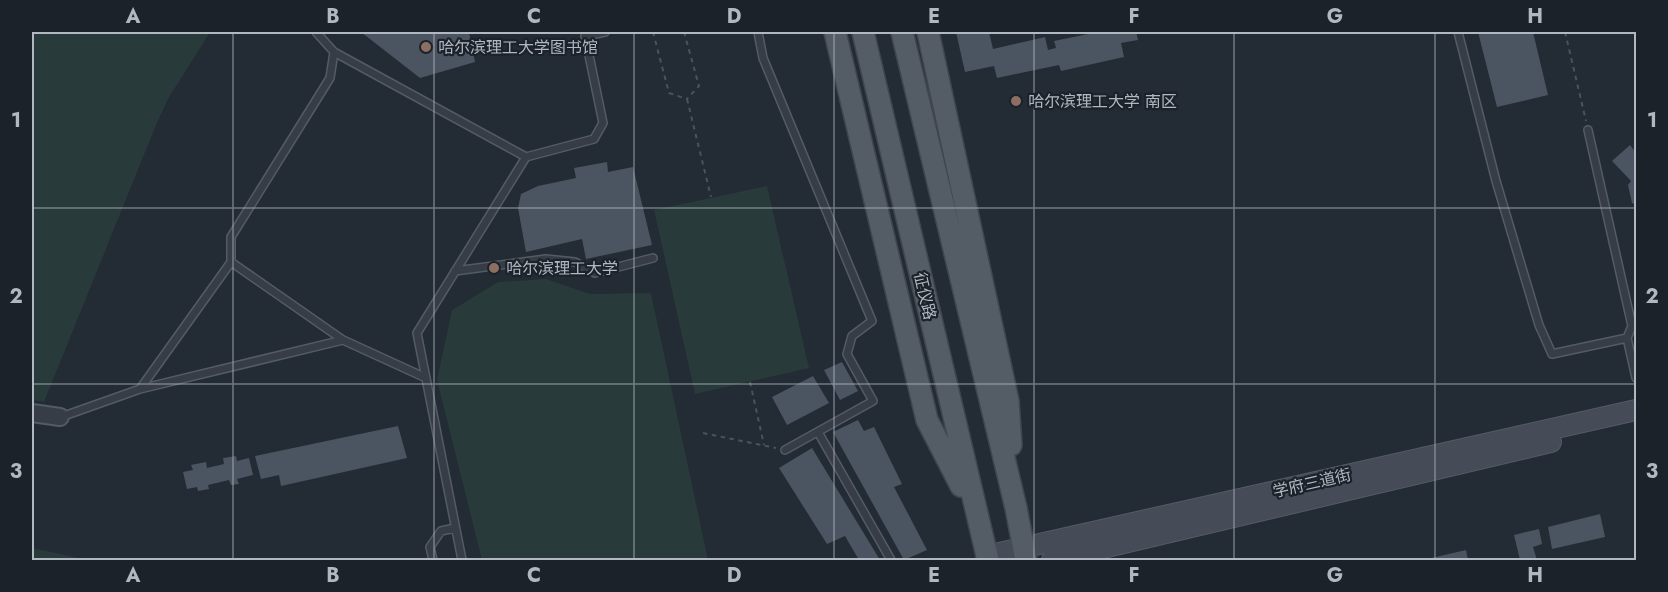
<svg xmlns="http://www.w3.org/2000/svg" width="1668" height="592" viewBox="0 0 1668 592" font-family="Jost,'Noto Sans SC',sans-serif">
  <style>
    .green { fill: #293a3a }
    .building { fill: #4b5561 }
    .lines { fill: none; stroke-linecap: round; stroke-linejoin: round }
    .service-casing { stroke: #545b64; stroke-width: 10 }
    .tertiary-casing { stroke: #545b64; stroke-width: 20 }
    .secondary-casing { stroke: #545b64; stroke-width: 22 }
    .primary-casing { stroke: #3f464f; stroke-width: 24 }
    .path { stroke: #465658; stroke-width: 2; stroke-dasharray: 4.5 4.5; stroke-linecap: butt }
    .service { stroke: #363d46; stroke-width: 7 }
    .tertiary { stroke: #363d46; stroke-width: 16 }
    .secondary { stroke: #454c58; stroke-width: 20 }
    .primary { stroke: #545c66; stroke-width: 21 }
    .grid { fill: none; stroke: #b1b8c2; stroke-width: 1.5; stroke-opacity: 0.55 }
    .education-dot { fill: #8d6e63; stroke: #1c222a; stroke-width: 2 }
    .labels { text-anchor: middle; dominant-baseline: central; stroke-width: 4.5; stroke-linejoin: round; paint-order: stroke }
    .poi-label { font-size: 16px; fill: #b1b8c2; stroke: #1c222a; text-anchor: start }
    .street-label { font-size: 16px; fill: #b1b8c2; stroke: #1c222a }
    .neatline { fill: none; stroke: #b1b8c2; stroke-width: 2 }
    .grid-label { font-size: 20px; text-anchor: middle; font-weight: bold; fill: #b1b8c2 }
  </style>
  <rect width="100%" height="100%" fill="#232b35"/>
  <!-- green -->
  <path class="green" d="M32 32H210L168 99 156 125 44 402 32 400Z
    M767 186 809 368 695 394 654 210Z
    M546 279 590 294 651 293 708 560H482L437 380 452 310 498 282Z
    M32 548 89 560H32Z"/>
  <!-- building -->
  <path class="building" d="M361 32H469L475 62 420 78Z
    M956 32H989L993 49 1045 37 1048 50 1056 48 1054 41 1098 32H1136L1138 40 1121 43 1124 57 1061 71 1059 65 997 78 994 66 965 72Z
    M1478 32H1533L1548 95 1497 107Z
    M1630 145 1636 153V205L1632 203 1628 185 1631 181 1612 161Z
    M607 162 608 172 633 167 652 245 586 259 582 239 526 252 518 208 521 194 538 186 576 178 574 168Z
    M842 362 858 391 840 400 824 370Z
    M813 376 829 403 787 425 772 397Z
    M858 420 864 431 874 427 902 484 894 487 927 550 904 560 833 432Z
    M398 426 407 458 281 486 279 475 261 479 255 456Z
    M812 448 880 560H859L845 536 827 544 779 468Z
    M236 456 237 461 249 458 253 475 237 479 239 484 231 485 229 480 208 485 209 489 198 491 197 487 187 489 183 472 193 470 191 465 206 462 207 468 224 464 223 458Z
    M1600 514 1605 537 1552 549 1548 527Z
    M1539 529 1542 544 1533 547 1537 560H1520L1514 535Z
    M1466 550 1468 560H1423Z"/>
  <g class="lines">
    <defs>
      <path id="service" d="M316 32 334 52 526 157
        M758 32 763 58 872 321 852 336 847 354 873 401 785 450
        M1458 32 1496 181 1539 325 1552 354 1627 338 1636 378
        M1588 130 1632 326 1627 338
        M231 262V237L330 78 334 52
        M455 271 546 259 575 262 595 273 653 258
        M343 340 140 389 231 262 343 340 426 378
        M61 417 140 389
        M818 432 891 560
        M433 560 430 547 441 531 455 528
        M462 560 417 333 526 157 594 139 603 123 585 36 605 32"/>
      <path id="tertiary" d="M32 413 60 417"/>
      <path id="secondary" d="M986 556 1636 410
        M1052 560 1551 442"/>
      <path id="primary" d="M835 32 927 420 961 486
        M863 32 988 560
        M902 32 1016 508 1026 560
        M928 32 1008 401 1011 445"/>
    </defs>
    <!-- service casing -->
    <use href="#service" class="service-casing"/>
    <!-- tertiary casing -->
    <use href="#tertiary" class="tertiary-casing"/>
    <!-- secondary casing -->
    <use href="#secondary" class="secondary-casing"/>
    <!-- primary casing -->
    <use href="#primary" class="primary-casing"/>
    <!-- path -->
    <path class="path" d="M653 32 669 93 687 99
      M684 32 699 86 687 99
      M1565 32 1586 121
      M687 99 711 197
      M750 382 764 445
      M703 433 776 448"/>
    <!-- service -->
    <use href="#service" class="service"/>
    <!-- tertiary -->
    <use href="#tertiary" class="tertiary"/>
    <!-- secondary -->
    <use href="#secondary" class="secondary"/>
    <!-- primary -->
    <use href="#primary" class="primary"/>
  </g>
  <!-- grid -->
  <path class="grid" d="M233 32V560M434 32V560M634 32V560M834 32V560M1034 32V560M1234 32V560M1435 32V560M32 208H1636M32 384H1636"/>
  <!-- markers -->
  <g class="education-dot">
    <circle cx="426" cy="47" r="6"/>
    <circle cx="1016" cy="101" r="6"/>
    <circle cx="494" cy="268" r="6"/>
  </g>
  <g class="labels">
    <!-- poi labels -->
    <g class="poi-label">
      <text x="438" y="47">哈尔滨理工大学图书馆</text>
      <text x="1028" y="101">哈尔滨理工大学 南区</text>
      <text x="506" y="268">哈尔滨理工大学</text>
    </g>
    <!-- street labels -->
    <g class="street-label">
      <text transform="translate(925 296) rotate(77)">征仪路</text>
      <text transform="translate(1312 483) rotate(-13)">学府三道街</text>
    </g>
  </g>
  <!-- border -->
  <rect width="1668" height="592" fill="none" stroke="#1c222a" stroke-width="66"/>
  <rect x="33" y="33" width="1602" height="526" class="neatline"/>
  <g class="grid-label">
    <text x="133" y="23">A</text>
    <text x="333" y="23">B</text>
    <text x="534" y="23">C</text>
    <text x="734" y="23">D</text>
    <text x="934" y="23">E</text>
    <text x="1134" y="23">F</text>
    <text x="1335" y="23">G</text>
    <text x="1535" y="23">H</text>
    <text x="16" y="127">1</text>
    <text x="1652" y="127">1</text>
    <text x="16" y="303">2</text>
    <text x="1652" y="303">2</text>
    <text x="16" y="478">3</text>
    <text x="1652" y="478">3</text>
    <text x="133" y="582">A</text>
    <text x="333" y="582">B</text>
    <text x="534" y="582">C</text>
    <text x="734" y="582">D</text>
    <text x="934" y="582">E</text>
    <text x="1134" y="582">F</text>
    <text x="1335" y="582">G</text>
    <text x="1535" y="582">H</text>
  </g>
</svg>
